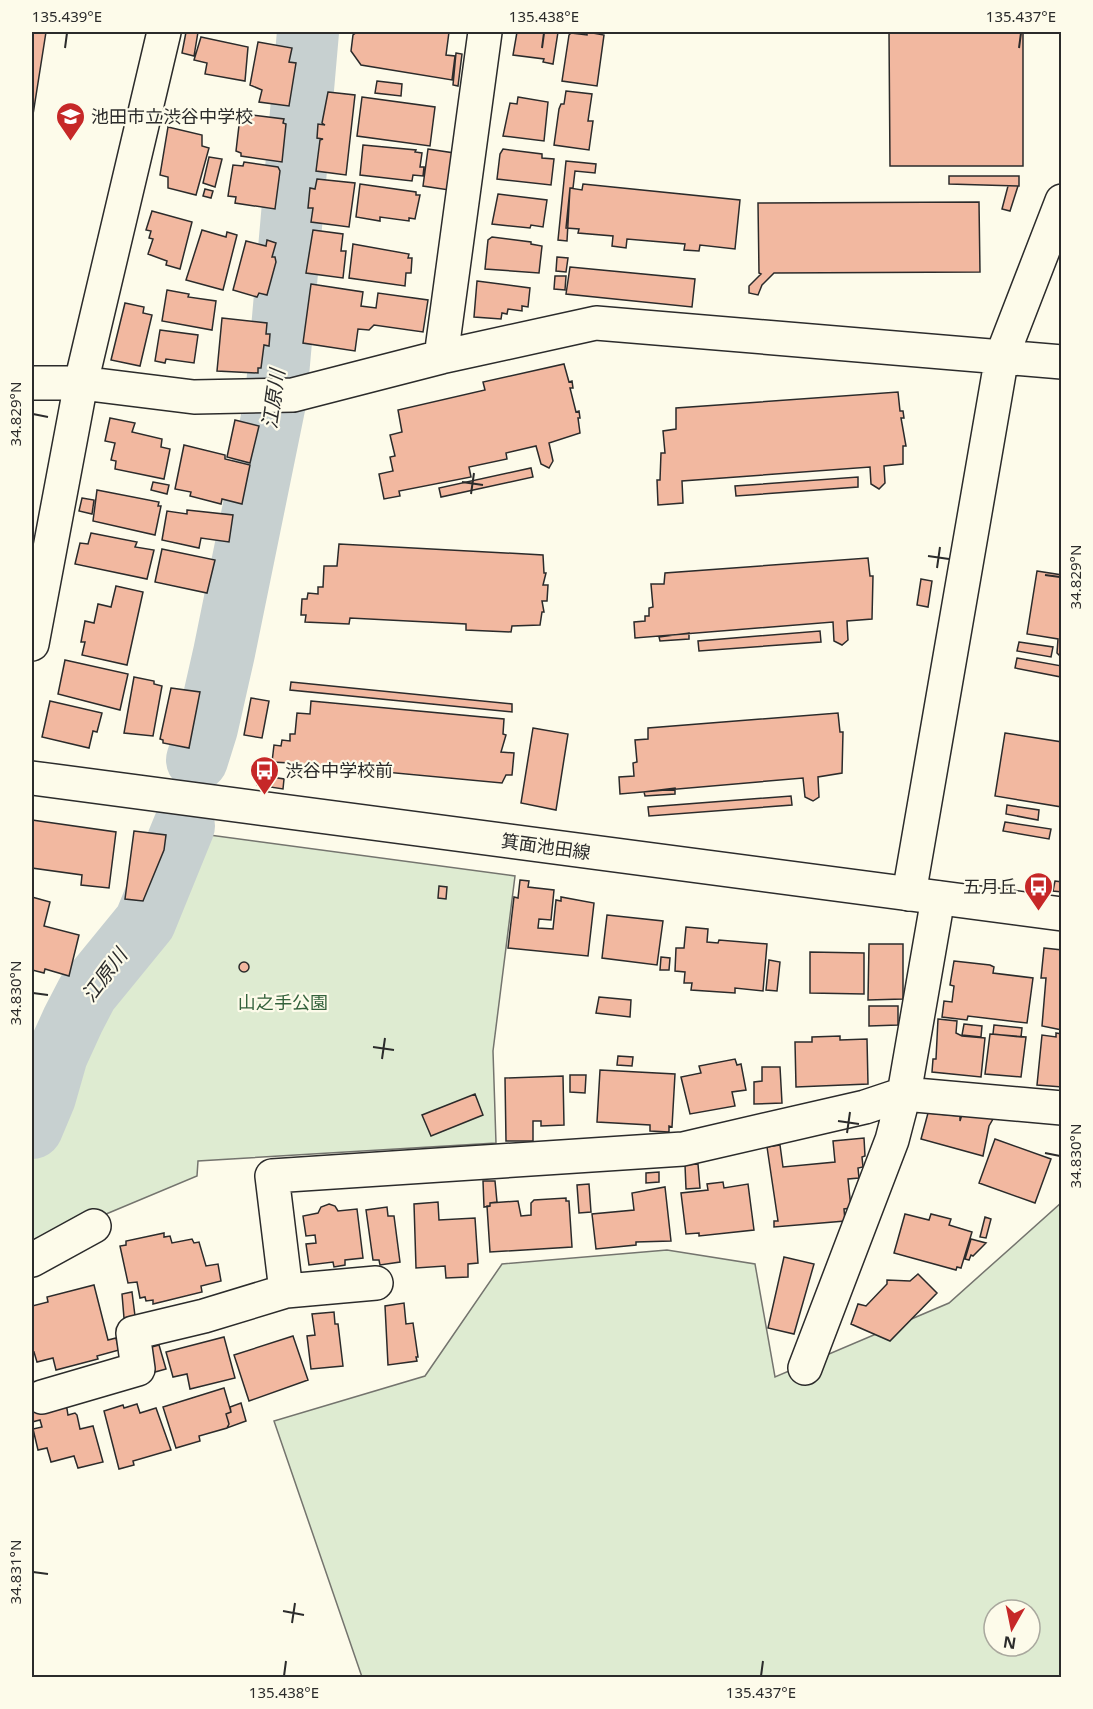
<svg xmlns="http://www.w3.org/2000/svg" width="1093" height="1709" viewBox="0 0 1093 1709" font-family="'Noto Sans','Noto Sans JP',sans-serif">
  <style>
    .green { fill: #deebd1; stroke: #74746e; stroke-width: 1.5; fill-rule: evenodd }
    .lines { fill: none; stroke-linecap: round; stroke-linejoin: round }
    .river { stroke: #c7d0d0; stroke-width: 62 }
    .building { fill: #f2b8a0; stroke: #2b2b2b; stroke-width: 1.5 }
    .minor-casing { stroke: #2b2b2b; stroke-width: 36 }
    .major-casing { stroke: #2b2b2b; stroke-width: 36 }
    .minor { stroke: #fdfbea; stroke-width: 33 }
    .major { stroke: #fdfbea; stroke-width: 33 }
    .ticks { fill: none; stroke: #2b2b2b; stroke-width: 2 }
    .labels { text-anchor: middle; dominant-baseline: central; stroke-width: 4.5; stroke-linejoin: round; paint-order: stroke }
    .poi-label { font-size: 18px; fill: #2b2b2b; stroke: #fdfbea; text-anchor: start }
    .street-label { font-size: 18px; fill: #2b2b2b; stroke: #fdfbea }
    .park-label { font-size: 18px; fill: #34623c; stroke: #fdfbea }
    .water-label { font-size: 20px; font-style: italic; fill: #2b2b2b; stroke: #fdfbea }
    .neatline { fill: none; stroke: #2b2b2b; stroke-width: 2 }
    .ticks-label { font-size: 15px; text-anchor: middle; fill: #2b2b2b }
  </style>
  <rect width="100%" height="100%" fill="#fdfbea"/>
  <!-- green -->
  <path class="green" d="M187 832 515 876 493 1051 496 1143 198 1161 197 1176 32 1245V1143L39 1133 58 1066 77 1017 153 916Z
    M1061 1203V1677H362L274 1421 425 1376 502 1264 667 1250 755 1264 775 1377 949 1303ZM994 1610H1030V1646H994Z"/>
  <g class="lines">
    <!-- river -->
    <path class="river" d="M197 760 207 728 224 653 276 398 308 32
      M32 1128 45 1097 57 1055 73 1020 87 993 145 922 184 826"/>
  </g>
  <!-- building -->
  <path class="building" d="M32 32H46L32 121Z
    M186 32H198L194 56 182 53Z
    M357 32H449L446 55 455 56 452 80 361 65 351 51 353 35Z
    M517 32H558L553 64 543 62 544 59 513 55Z
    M587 32 604 35 597 86 562 81 569 35 571 33 587 35Z
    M889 32H1023V166H890Z
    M201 37 248 47 245 81 205 74 207 63 194 60Z
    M258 42 292 48 289 62 296 63 289 106 259 102 262 90 250 85Z
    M456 53 462 54 458 86 453 85Z
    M377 81 402 84 401 96 375 93Z
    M566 91 592 94 588 121H593L589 150 554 145 559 109 561 104H564Z
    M328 92 355 95 346 175 316 171 320 140 323 139 317 138 318 124 325 125 322 123Z
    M362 97 435 107 430 146 357 136Z
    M518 97 548 102 544 141 503 136 510 103 517 104Z
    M251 115 284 119 283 123 286 124 282 162 241 156V153L236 151 240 117 250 119Z
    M168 127 202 135V146L209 148 196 195 168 188V177L160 175Z
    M363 145 416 150 415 152 422 153 420 167H424L423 176 413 175 412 181 360 175Z
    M428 149 454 153 449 190 423 186Z
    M503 149 542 154V158L554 159 551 185 497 179 500 154Z
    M209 157 222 159 215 187 203 183Z
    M566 161 596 164 595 173 575 171 573 188H570L567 241 558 240Z
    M244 162 278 167 280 171 275 209 235 203 236 197 228 196 233 165 243 166Z
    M949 176H1019V186L949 184Z
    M317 179 355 183 349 227 311 222 313 208H308L310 188 315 189Z
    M360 184 416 192V195H420L415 219 409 218V221L380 217V221L356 217Z
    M583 184 740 200 735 249 700 245 699 251 684 250 685 244 627 239 626 248 612 246 613 236 578 233 579 229 566 228 570 188 582 190Z
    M1008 186H1018L1010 211 1002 209Z
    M205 189 213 191 211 198 203 196Z
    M498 194 547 200 543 227 531 225 530 228 492 224Z
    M979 202 980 272 774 273 762 285 758 295 749 293V286L761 274 759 273 758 203Z
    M152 211 192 222 180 269 166 265 167 261 148 254 153 239 149 238 151 231 146 230Z
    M202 230 226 237 227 232 237 235 223 290 186 280Z
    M313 230 343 234 341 251H346L343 278 306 273Z
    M492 237 531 242V244L542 246 539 273 485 269 488 240Z
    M267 240 276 243 272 257H275L276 262 267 295 259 293 257 297 233 290 246 241 266 246Z
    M353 244 409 254 408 258H412L411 273H406L405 286 349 278Z
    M557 257 568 258 566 272 556 271Z
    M570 267 695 279 692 307 566 294Z
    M555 276H566L565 290 554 289Z
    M477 281 530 288 528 307 522 306V311L508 309 507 314 502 313 501 319 474 317Z
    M311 284 363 292 361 306 376 308 378 293 428 300 423 332 374 325 369 330 358 329 355 351 303 343Z
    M167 290 189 294 188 297 216 301 212 330 162 321Z
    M125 303 144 307 143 313 152 315 140 366 111 360Z
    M222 318 267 323 266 334H270L269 346 264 345 261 368H258V373L217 371Z
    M160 330 198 335 194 363 166 359 165 363 155 361Z
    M564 364 569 382 572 381 573 388H570L576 412 579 411 580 418H578L580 433 549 443 553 461 549 468 541 464 536 446 506 453 507 459 469 467 471 477 399 491 400 496 384 499 379 474 393 471 390 457 395 456 390 435 402 432 398 410 485 390 483 382Z
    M898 392 900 411H903L904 418H901L906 446H903V464L884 466 885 483 879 489 871 484 870 467 682 481 683 503 658 505 657 480H660L661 453H665L663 431 676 429V408Z
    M110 418 135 423 132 432 162 439 161 447 170 449 164 479 115 469 116 461 111 460 115 443 105 441Z
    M235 420 259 426 250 463 227 457Z
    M184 445 225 455V459L250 465 242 504 222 499 221 504 190 496 191 492 175 489Z
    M531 468 533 477 441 497 439 488Z
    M858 477V487L736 496 735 486Z
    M153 482 169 485 167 494 151 490Z
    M97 490 159 502 158 506H161L155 535 93 521Z
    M82 498 94 500 92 514 79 511Z
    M187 510 233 515 229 542 201 538 199 548 162 540 167 511 187 514Z
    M91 533 137 542 135 547 154 550 147 579 75 564 80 543 88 544Z
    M339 544 543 555 544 573H546L543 585H548L547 601H542L544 612H542L540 625 512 626 511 632 466 630V624L350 618 349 624 305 622 306 615H301L302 599H307L308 593 318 594V587H323L324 566H337Z
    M162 549 215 560 207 593 155 582Z
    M868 558 870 576H873L872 619 847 621 848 640 842 645 834 641 833 622 635 638 634 622 645 621V616H649V608L653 607 651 584H664L665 573Z
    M1037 571 1062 575V658L1057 653 1058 639 1027 634Z
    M921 579 932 581 928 607 917 605Z
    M116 586 143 592 127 665 82 655 85 642H81L85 621 94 623 98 604 111 607Z
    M820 631 821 642 699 651 698 641Z
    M689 633V639L660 641 659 637Z
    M1019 642 1053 647 1051 657 1017 651Z
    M1017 658 1062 666 1061 677 1015 668Z
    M65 660 128 674 120 710 58 694Z
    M134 677 154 681V684L162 686 153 736 124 733Z
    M291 682 512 704V712L290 690Z
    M171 688 200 692 189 748 163 743V740L160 739Z
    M251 698 269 701 262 738 244 735Z
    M50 701 102 713 97 732 93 731 89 748 42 737Z
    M311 701 504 719 503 734 506 735 501 752 514 753 512 775H506L502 783 332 767V773L289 770 290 763 272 762 274 745 281 746 282 740 290 741V734H295L297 713 310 714Z
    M838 713 840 732H843L842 773 818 777 819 797 813 801 805 797 803 778 620 794 619 777 634 776 633 763 637 762 635 740 648 739V728Z
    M533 728 568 734 556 810 521 803Z
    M1005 733 1062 742V807L995 796Z
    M259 775 284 779 283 789 257 785Z
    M675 788V794L645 796 644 792Z
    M791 796 792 805 649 816 648 807Z
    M1007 805 1039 810 1038 820 1006 814Z
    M32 820 116 832 109 888 81 885 82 875 32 868Z
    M1005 822 1051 829 1049 839 1003 831Z
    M134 831 166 835 164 850 143 901 125 899Z
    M520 880 529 881 528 887 554 890 551 920 539 919 538 928 553 929 556 900 561 901V897L594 903 588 956 508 948 514 897 518 898Z
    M1055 881 1062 882V892L1053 891Z
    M439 886 447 887 446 899 438 898Z
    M32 897 50 902 44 926 79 935 69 976 45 969 44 973 32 970Z
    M607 915 663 921 657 965 602 958Z
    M686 927 708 929 707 942 718 943 719 940 767 944 763 991 735 988V993L691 990 692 983H684L685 972 675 971 676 948H684Z
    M869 944H903V999L868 1000Z
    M1044 948 1062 950V1030L1042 1026 1046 978H1041Z
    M810 952 864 953V994L810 993Z
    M661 957 670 958 669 970H660Z
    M769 960 780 962 777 991 766 990Z
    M954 961 990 965 994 967 993 973 1033 978 1027 1023 968 1016 967 1020 942 1017 944 1001 952 1002 954 986 950 985Z
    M239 967a5 5 0 1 1 10 0a5 5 0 1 1-10 0Z
    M599 997 631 1000 630 1017 596 1013Z
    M869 1006H898V1025L869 1026Z
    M938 1019 957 1021 956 1033 962 1036 985 1038 981 1077 932 1072 933 1059H936Z
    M964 1024 982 1026 981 1037 962 1035Z
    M994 1025 1022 1028 1021 1037 993 1034Z
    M1056 1033 1062 1034V1087L1037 1085 1042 1035 1056 1037Z
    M990 1034 1026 1037 1021 1077 985 1074Z
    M840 1036V1040L867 1039 868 1084 796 1087 795 1042H812V1037Z
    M618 1056 633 1057 632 1066 617 1065Z
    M735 1059 737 1065 741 1064 746 1090 732 1092 735 1106 690 1114 681 1077 701 1073 699 1066Z
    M762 1067H780L782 1103 754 1104V1082L762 1081Z
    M600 1070 675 1074 672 1127 669 1126V1132L650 1131V1125L597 1122Z
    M570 1075H586L585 1093 570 1092Z
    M563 1076 564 1125 541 1126V1121H533V1141H506L505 1078Z
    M475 1094 483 1115 431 1136 422 1115Z
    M964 1108 997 1112 989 1126 983 1156 921 1139 928 1113 960 1116V1121Z
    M864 1138 865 1156 862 1157 863 1167 858 1168 859 1178 848 1179 851 1208 844 1209 845 1221 774 1227V1221H778L767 1147 780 1145 783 1167 835 1162 833 1141Z
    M995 1139 1051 1159 1035 1203 979 1183Z
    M698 1164 700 1188 686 1189 685 1165Z
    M659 1172V1182L646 1183V1173Z
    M483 1181H495L497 1202 490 1203V1206L484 1207Z
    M723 1182 724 1188 748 1184 754 1230 699 1236V1233L686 1234 681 1193 708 1190 707 1184Z
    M589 1184 591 1212 579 1213 577 1185Z
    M665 1187 671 1241 636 1242V1245L596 1249 592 1214 634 1210 632 1193Z
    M566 1198V1201H569L572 1247 490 1252 487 1206H490V1203L518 1201 521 1216 531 1215V1203L534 1200Z
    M438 1202 439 1220 475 1218 478 1263 468 1264V1277L446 1278 445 1266 416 1268 414 1204Z
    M329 1204 335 1206 338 1211 357 1209 363 1258 345 1260V1265L334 1267 333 1262 309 1265 306 1244 316 1243 315 1235 306 1236 303 1216 318 1213 321 1207Z
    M387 1207 388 1216H394L400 1262 380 1265 379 1260H373L366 1210Z
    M905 1214 929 1220 931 1214 951 1219 949 1225 972 1232 961 1268 957 1267 956 1270 894 1253Z
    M985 1217 991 1219 986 1238 980 1237Z
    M164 1233V1237L170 1236 172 1243 192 1239 194 1243 199 1242 206 1266 218 1264 221 1281 201 1286 202 1292 153 1304V1300L146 1301 145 1297 140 1298 137 1282 128 1283 120 1246 126 1245V1241Z
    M971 1239 986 1243 973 1256 971 1255 969 1260 965 1259Z
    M784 1257 814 1264 794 1334 768 1328Z
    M918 1274 937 1293 890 1341 851 1324 858 1304 866 1306 887 1284V1280L910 1281Z
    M94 1285 108 1340 116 1338 119 1350 97 1356 98 1359 56 1370 53 1358 37 1362 34 1352 32 1353V1306L48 1302 47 1297Z
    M132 1292 135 1316 124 1318 122 1294Z
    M404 1303 406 1324 413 1323 418 1357H416L417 1361 388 1365 385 1306Z
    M334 1312 335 1324H338L343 1366 311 1369 307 1336 315 1335 312 1314Z
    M293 1336 308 1380 249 1401 234 1355Z
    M224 1337 235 1378 190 1389 187 1374 173 1377 166 1352Z
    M159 1345 166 1369 155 1372 148 1348Z
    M224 1388 231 1412 226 1414 229 1424 227 1428 199 1436 200 1441 176 1448 163 1407Z
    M32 1399 35 1412 66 1403 68 1415 75 1413 77 1415 80 1429 93 1426 103 1462 78 1468 74 1456 51 1462 47 1448 38 1450 33 1429 42 1427 40 1420 32 1422Z
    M241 1403 246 1421 227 1428 229 1424 226 1414 231 1412 230 1407Z
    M137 1404 140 1413 156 1408 171 1450 133 1461 134 1465 119 1469 104 1411 123 1405 124 1408Z"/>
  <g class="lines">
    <defs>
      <path id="minor" d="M441 357 485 32
        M32 383H81L194 397 293 395 441 357 596 323 1062 362
        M32 644 81 383 164 32
        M909 894 1002 356 1062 201
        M32 1260 94 1226
        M286 1291 376 1283
        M805 1368 892 1140 904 1094 938 898
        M42 1397 138 1369 133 1333 204 1316 286 1291 272 1176 683 1149 865 1107 904 1094 1062 1108"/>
      <path id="major" d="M32 778 1062 914"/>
    </defs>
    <!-- minor casing -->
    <use href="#minor" class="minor-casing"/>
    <!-- major casing -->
    <use href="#major" class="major-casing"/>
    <!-- minor -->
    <use href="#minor" class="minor"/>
    <!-- major -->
    <use href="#major" class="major"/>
  </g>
  <!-- ticks -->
  <path class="ticks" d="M65 48 67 33M542 48 544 33M1019 48 1021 33M33 414 48 417M462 482 483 485M471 494 474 473M928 556 949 559M937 568 940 547M1045 575 1060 577M33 993 48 995M373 1047 394 1050M382 1059 385 1038M838 1121 859 1124M847 1133 850 1112M1045 1153 1060 1156M33 1572 48 1574M283 1611 304 1615M292 1623 295 1603M284 1676 286 1661M761 1676 763 1661"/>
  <!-- icons -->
  <defs>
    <symbol id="school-pin" viewBox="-11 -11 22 30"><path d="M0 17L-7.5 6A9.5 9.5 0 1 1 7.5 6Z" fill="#c62828" stroke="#fdfbea"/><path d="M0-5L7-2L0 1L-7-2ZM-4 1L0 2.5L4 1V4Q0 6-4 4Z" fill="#fff"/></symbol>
    <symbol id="bus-pin" viewBox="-11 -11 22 30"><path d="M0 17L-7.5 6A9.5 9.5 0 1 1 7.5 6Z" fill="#c62828" stroke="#fdfbea"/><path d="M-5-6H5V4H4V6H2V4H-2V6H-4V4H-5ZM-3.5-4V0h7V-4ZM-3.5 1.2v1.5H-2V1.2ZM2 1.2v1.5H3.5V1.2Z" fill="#fff"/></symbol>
  </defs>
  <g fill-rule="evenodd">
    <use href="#school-pin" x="54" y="100" width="33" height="45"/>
    <use href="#bus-pin" x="248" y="754" width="33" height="45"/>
    <use href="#bus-pin" x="1022" y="870" width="33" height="45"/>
  </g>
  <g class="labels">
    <!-- poi labels -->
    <g class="poi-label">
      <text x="91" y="116">池田市立渋谷中学校</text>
      <text x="285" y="770">渋谷中学校前</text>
      <text x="1017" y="886" text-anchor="end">五月丘</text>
    </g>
    <!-- street labels -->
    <g class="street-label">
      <text transform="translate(546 846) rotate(8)">箕面池田線</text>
    </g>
    <!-- park labels -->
    <g class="park-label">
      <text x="283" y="1002">山之手公園</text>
    </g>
    <!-- water labels -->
    <g class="water-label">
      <text transform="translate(273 399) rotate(-82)">江原川</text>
      <text transform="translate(104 975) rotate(-53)">江原川</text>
    </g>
  </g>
  <!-- border -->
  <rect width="1093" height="1709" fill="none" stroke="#fdfbea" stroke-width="66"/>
  <!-- north arrow -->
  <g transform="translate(1012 1628) rotate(189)"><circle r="28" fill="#fdfbea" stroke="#a9a89e" stroke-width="1.5"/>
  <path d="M0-4.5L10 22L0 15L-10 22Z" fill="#c62828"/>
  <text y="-9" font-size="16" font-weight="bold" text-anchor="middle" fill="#2b2b2b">N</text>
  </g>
  <rect x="33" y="33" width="1027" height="1643" class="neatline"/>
  <g class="ticks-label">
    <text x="67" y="22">135.439°E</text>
    <text x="544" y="22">135.438°E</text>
    <text x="1021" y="22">135.437°E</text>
    <text transform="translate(16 414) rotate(-90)" y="5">34.829°N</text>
    <text transform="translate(1076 577) rotate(-90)" y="5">34.829°N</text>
    <text transform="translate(16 993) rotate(-90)" y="5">34.830°N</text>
    <text transform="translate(1076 1156) rotate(-90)" y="5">34.830°N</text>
    <text transform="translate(16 1572) rotate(-90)" y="5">34.831°N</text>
    <text x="284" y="1698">135.438°E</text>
    <text x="761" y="1698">135.437°E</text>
  </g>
</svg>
